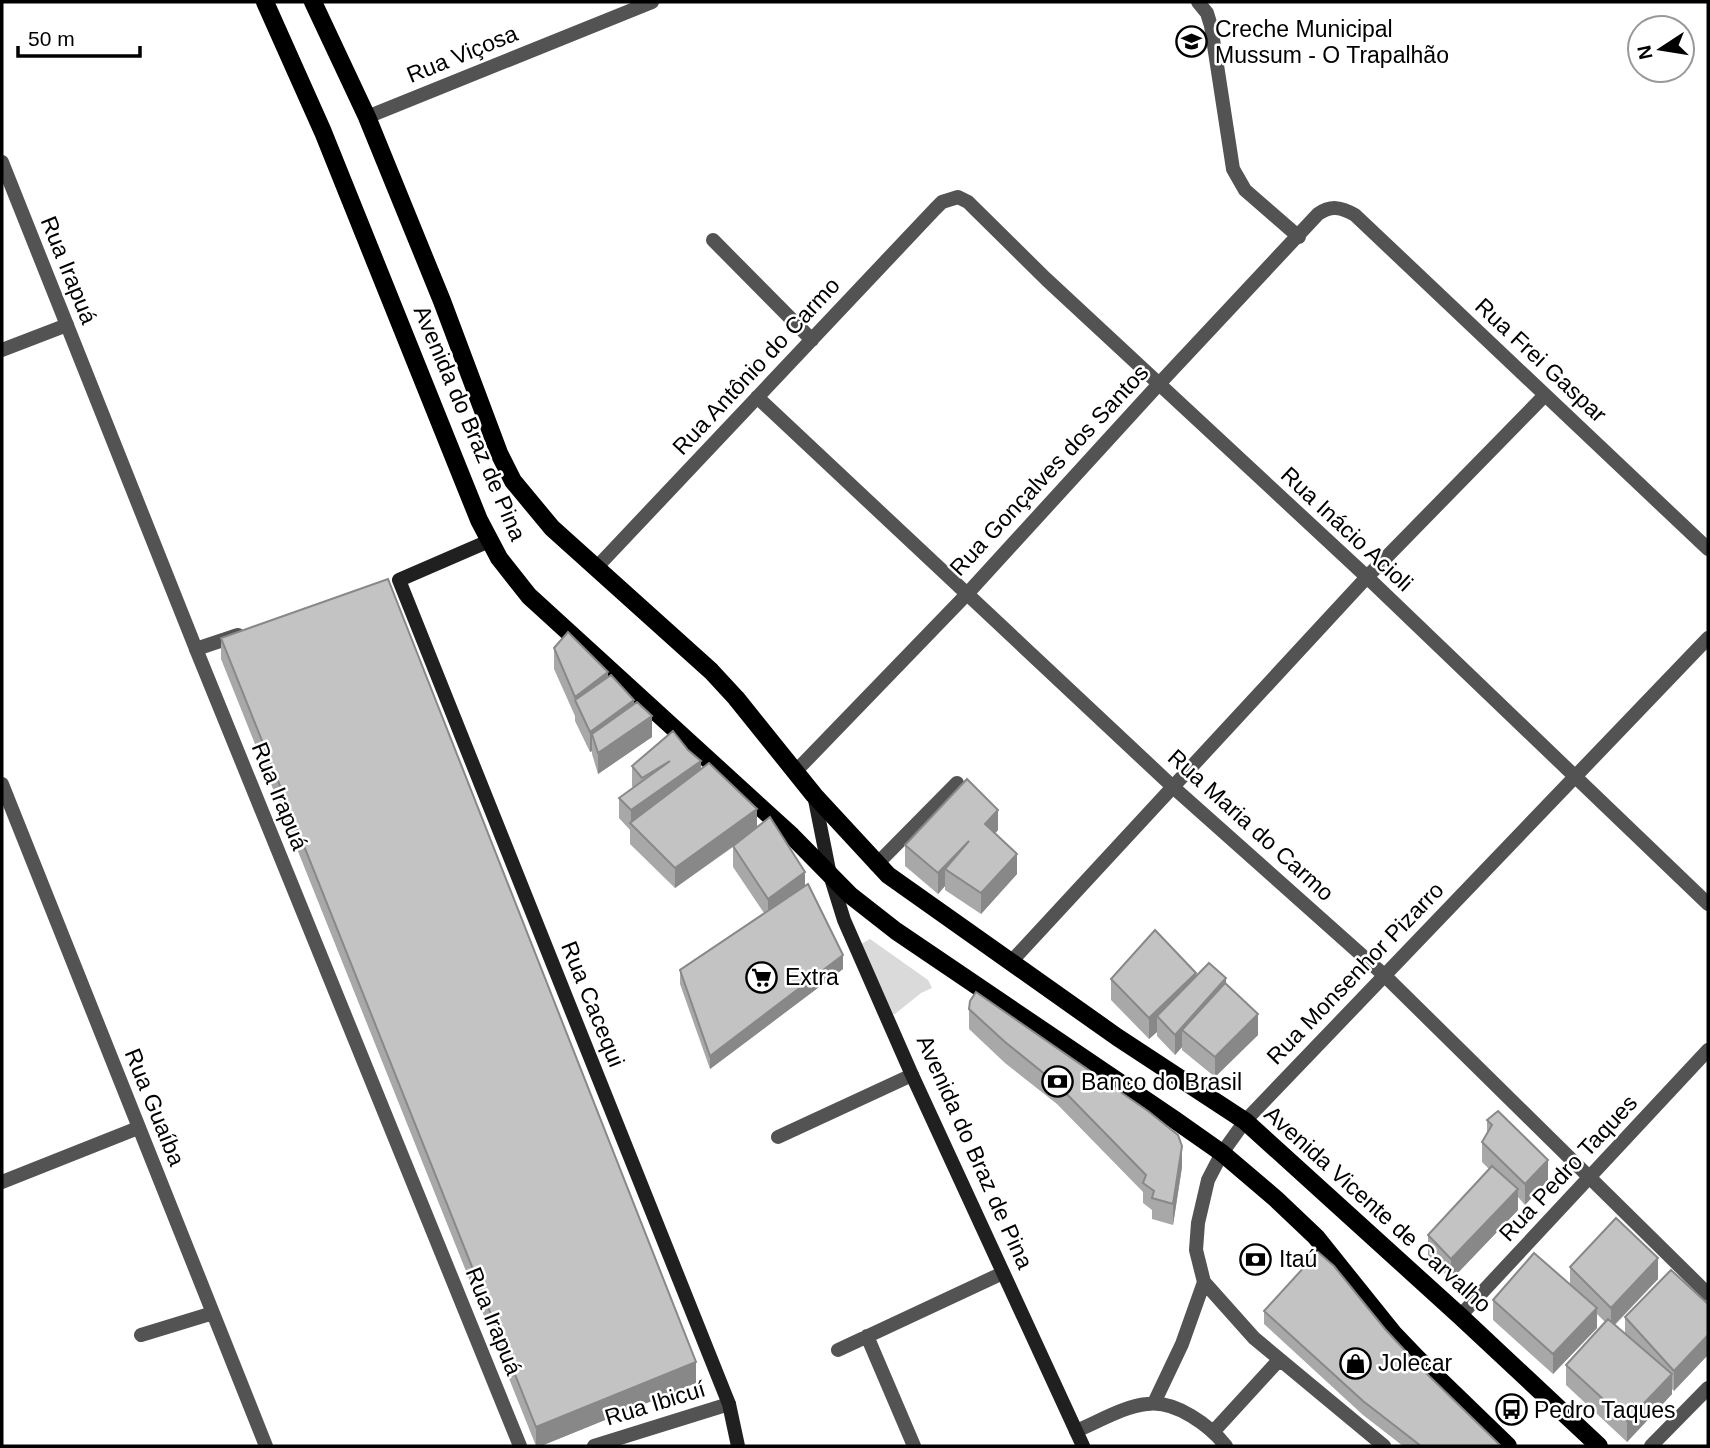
<svg xmlns="http://www.w3.org/2000/svg" width="1710" height="1448" viewBox="0 0 1710 1448" font-family="Arial,sans-serif">
  <style>
    .green { fill: #dadada }
    .lines { fill: none; stroke-linecap: round; stroke-linejoin: round }
    .minor { stroke: #535353; stroke-width: 14 }
    .tertiary { stroke: #535353; stroke-width: 14 }
    .secondary { stroke: #202020; stroke-width: 14 }
    .primary { stroke: #000; stroke-width: 18 }
    .wall { fill: #a8a8a8 }
    .shaded-wall { fill: #888 }
    .building { fill: #c3c3c3; stroke: #888; stroke-width: 2 }
    .labels { text-anchor: middle; dominant-baseline: central; stroke-width: 5; stroke-linejoin: round; paint-order: stroke }
    .poi-label { font-size: 23px; fill: #000; stroke: #fff; text-anchor: start }
    .street-label { font-size: 23px; fill: #000; stroke: #fff }
  </style>
  <rect width="100%" height="100%" fill="#fff"/>
  <!-- green -->
  <path class="green" d="M870 939 928 980 932 988 921 993 895 1014H893L861 944Z"/>
  <g class="lines">
    <!-- minor -->
    <path class="minor" d="M1198 2 1207 13 1211 26 1233 169 1245 190 1299 237
      M367 117 652 2
      M713 240 812 340
      M2 350 67 325
      M757 397 1173 787 1384 975 1708 1294
      M596 568 935 209 942 202 958 197 968 202 1046 279 1367 577 1708 904
      M196 649 520 1446
      M795 772 967 594 1158 385 1318 214C1331 205 1341 207 1355 215L1708 549
      M2 784 266 1446
      M876 865 957 783
      M1010 963 1367 577 1545 395
      M778 1137 912 1075
      M2 1182 138 1128
      M1204 1282 1254 1338 1384 1446
      M1460 1316 1708 1050
      M141 1335 213 1313
      M867 1336 914 1446
      M838 1350 1003 1273
      M1154 1403 1182 1344 1204 1282 1196 1250 1198 1223 1208 1180 1222 1153 1245 1121 1708 638
      M1076 1431C1098 1422 1124 1406 1147 1404 1176 1400 1210 1426 1226 1446
      M1214 1431 1279 1360
      M594 1446 729 1404
      M1651 1446 1708 1388"/>
    <!-- tertiary -->
    <path class="tertiary" d="M2 162 196 649 238 635"/>
    <!-- secondary -->
    <path class="secondary" d="M489 541 399 580 729 1404 738 1446
      M814 795 830 875 844 920 912 1075 1083 1446"/>
    <!-- primary -->
    <path class="primary" d="M265 2 323 132 479 520 499 558 529 596 792 836 850 895 896 931 1175 1120 1222 1153 1276 1199 1316 1237 1393 1333 1416 1357 1508 1446
      M313 2 367 117 442 301 499 453 513 481 552 528 711 671 736 698 814 795 888 875 1117 1037 1245 1121 1460 1316 1599 1446"/>
  </g>
  <!-- wall -->
  <path class="wall" d="M221 638 696 1383 541 1446H536L221 659Z
    M554 648 608 677 634 703 652 737 598 774 592 754V751L590 752 575 721V716L554 669Z
    M632 766 701 769 757 827 805 886 843 969 710 1069 680 984V970L764 913 733 867V847L675 888 630 844V830L619 818V798L633 788 632 786Z
    M998 830 995 834 1017 874 981 914 945 890V886L938 894 905 866V845Z
    M1196 976 1226 984 1258 1035 1215 1077 1182 1050V1047L1175 1055 1157 1036V1032L1149 1039 1111 1000V979Z
    M969 1009 1182 1167 1173 1225 1152 1219V1210L1143 1203V1192L1057 1104 1005 1063 969 1029Z
    M1487 1120 1548 1180 1525 1205 1518 1197V1210L1451 1280 1428 1256V1235L1489 1169 1482 1162V1142L1487 1133Z
    M1570 1267 1658 1279 1615 1325 1625 1334V1317L1708 1304 1674 1391 1672 1389V1394L1627 1442 1566 1385V1365L1605 1322 1597 1314V1328L1553 1374 1493 1320V1300L1570 1285Z
    M1264 1311 1385 1329 1422 1369 1501 1446H1403L1363 1415 1264 1324Z"/>
  <!-- shaded-wall -->
  <path class="shaded-wall" d="M608 672V692L575 702V697Z
    M634 700V720L592 734V751L590 752V732Z
    M652 716V737L598 774V753Z
    M701 761V782L631 824V810Z
    M757 809V829L675 888V868Z
    M998 810V830L985 844V824Z
    M969 841 945 869V886L938 894V873Z
    M1017 854V874L981 914V893Z
    M805 872V893L768 920V899Z
    M843 955V969L710 1069V1056Z
    M1196 973V993L1157 1016V1032L1149 1039V1018Z
    M1226 978V999L1182 1030V1047L1175 1055V1035Z
    M1258 1014V1035L1215 1077V1057Z
    M1182 1146V1167L1173 1225V1204Z
    M1548 1160V1180L1525 1205V1184Z
    M1518 1189V1210L1451 1280V1259Z
    M1658 1258V1279L1611 1328V1308Z
    M1597 1308V1328L1553 1374V1354Z
    M1708 1335V1355L1674 1391V1371Z
    M696 1362V1383L541 1446H536V1427Z
    M1672 1374V1394L1627 1442V1421Z"/>
  <!-- building -->
  <path class="building" d="M388 579 696 1362 536 1427 221 638Z
    M568 632 608 672 575 697 554 648Z
    M611 675 634 700 590 732 575 700Z
    M637 702 652 716 598 753 592 734Z
    M673 731 688 750 701 761 631 810 619 798 670 761 642 778 632 766Z
    M709 763 757 809 675 868 630 823Z
    M967 779 998 810 985 824 1017 854 981 893 945 869 969 841 938 873 905 845Z
    M770 817 805 872 768 899 733 846Z
    M808 884 843 955 710 1056 680 970Z
    M1155 930 1196 973 1149 1018 1111 979Z
    M1209 963 1226 978 1175 1035 1157 1016Z
    M1225 983 1258 1014 1215 1057 1182 1030Z
    M976 992 1148 1111 1178 1135 1182 1146 1173 1204 1152 1198 1154 1191 1143 1183 1146 1175 1057 1084 1005 1042 969 1009 970 1001Z
    M1498 1111 1548 1160 1525 1184 1482 1142 1492 1125 1487 1120Z
    M1492 1166 1518 1189 1451 1259 1428 1235Z
    M1616 1218 1658 1258 1611 1308 1570 1267Z
    M1318 1252 1334 1266 1385 1329 1422 1369 1501 1446H1421L1363 1401 1264 1311Z
    M1534 1253 1597 1308 1553 1354 1493 1300Z
    M1671 1270 1708 1304V1335L1674 1371 1625 1317Z
    M1608 1319 1672 1374 1627 1421 1566 1365Z"/>
  <!-- icons -->
  <defs>
    <symbol id="school-ring" viewBox="-11 -11 22 22"><circle r="9.5" fill="#fff" stroke="#000" stroke-width="1.5"/><path d="M0-5L7-2L0 1L-7-2ZM-4 1L0 2.5L4 1V4Q0 6-4 4Z" fill="#000"/></symbol>
    <symbol id="supermarket-ring" viewBox="-11 -11 22 22"><circle r="9.5" fill="#fff" stroke="#000" stroke-width="1.5"/><path d="M-6-5.5h2.5l.6 2H6L4.5 2H-2.5L-4.4-4H-6ZM-1.5 3.2a1.3 1.3 0 1 0 .1 0ZM3 3.2a1.3 1.3 0 1 0 .1 0Z" fill="#000"/></symbol>
    <symbol id="bank-ring" viewBox="-11 -11 22 22"><circle r="9.5" fill="#fff" stroke="#000" stroke-width="1.5"/><path d="M-6-4H6V4H-6ZM0-2.3a2.3 2.3 0 1 0 0 4.6a2.3 2.3 0 1 0 0-4.6Z" fill="#000"/></symbol>
    <symbol id="shop-ring" viewBox="-11 -11 22 22"><circle r="9.5" fill="#fff" stroke="#000" stroke-width="1.5"/><path d="M-5-2.5h2.3a2.7 3.5 0 0 1 5.4 0H5L5.5 6h-11ZM-1.5-2.5h3a1.5 2.3 0 0 0-3 0Z" fill="#000"/></symbol>
    <symbol id="bus-ring" viewBox="-11 -11 22 22"><circle r="9.5" fill="#fff" stroke="#000" stroke-width="1.5"/><path d="M-5-6H5V4H4V6H2V4H-2V6H-4V4H-5ZM-3.5-4V0h7V-4ZM-3.5 1.2v1.5H-2V1.2ZM2 1.2v1.5H3.5V1.2Z" fill="#000"/></symbol>
  </defs>
  <g fill-rule="evenodd">
    <use href="#school-ring" x="1174" y="24" width="35" height="35"/>
    <use href="#supermarket-ring" x="744" y="960" width="35" height="35"/>
    <use href="#bank-ring" x="1040" y="1064" width="35" height="35"/>
    <use href="#bank-ring" x="1238" y="1242" width="35" height="35"/>
    <use href="#shop-ring" x="1338" y="1346" width="35" height="35"/>
    <use href="#bus-ring" x="1494" y="1392" width="35" height="35"/>
  </g>
  <g class="labels">
    <!-- poi labels -->
    <g class="poi-label">
      <text x="1215" y="29">Creche Municipal<tspan x="1215" dy="26">Mussum - O Trapalhão</tspan></text>
      <text x="785" y="977">Extra</text>
      <text x="1081" y="1082">Banco do Brasil</text>
      <text x="1279" y="1259">Itaú</text>
      <text x="1378" y="1363">Jolecar</text>
      <text x="1534" y="1410">Pedro Taques</text>
    </g>
    <!-- street labels -->
    <g class="street-label">
      <text transform="translate(462 54) rotate(-22)">Rua Viçosa</text>
      <text transform="translate(69 270) rotate(68)">Rua Irapuá</text>
      <text transform="translate(1541 360) rotate(43)">Rua Frei Gaspar</text>
      <text transform="translate(756 366) rotate(-47)">Rua Antônio do Carmo</text>
      <text transform="translate(470 423) rotate(67)">Avenida do Braz de Pina</text>
      <text transform="translate(1049 470) rotate(-47)">Rua Gonçalves dos Santos</text>
      <text transform="translate(1347 529) rotate(43)">Rua Inácio Acioli</text>
      <text transform="translate(280 796) rotate(68)">Rua Irapuá</text>
      <text transform="translate(1251 825) rotate(42)">Rua Maria do Carmo</text>
      <text transform="translate(1355 973) rotate(-46)">Rua Monsenhor Pizarro</text>
      <text transform="translate(593 1004) rotate(68)">Rua Cacequi</text>
      <text transform="translate(155 1107) rotate(68)">Rua Guaíba</text>
      <text transform="translate(975 1152) rotate(66)">Avenida do Braz de Pina</text>
      <text transform="translate(1568 1168) rotate(-47)">Rua Pedro Taques</text>
      <text transform="translate(1378 1209) rotate(42)">Avenida Vicente de Carvalho</text>
      <text transform="translate(494 1321) rotate(68)">Rua Irapuá</text>
      <text transform="translate(655 1403) rotate(-17)">Rua Ibicuí</text>
    </g>
  </g>
  <!-- border -->
  <rect width="1710" height="1448" fill="none" stroke="#000000" stroke-width="7"/>
  <!-- north arrow -->
  <g transform="translate(1661 49) rotate(258)"><circle r="33" fill="#ffffff" stroke="#999999" stroke-width="2"/>
  <path d="M0-5L12 26L0 18L-12 26Z" fill="#000000"/>
  <text y="-10" font-size="19" font-weight="bold" text-anchor="middle" fill="#000000">N</text>
  </g>
  <!-- scale -->
  <path d="M18 46v10h122v-10" fill="none" stroke="#000000" stroke-width="3.5"/>
  <text x="28" y="46" font-size="21" fill="#000000" stroke="#ffffff" stroke-width="5" paint-order="stroke">50 m</text>
</svg>
